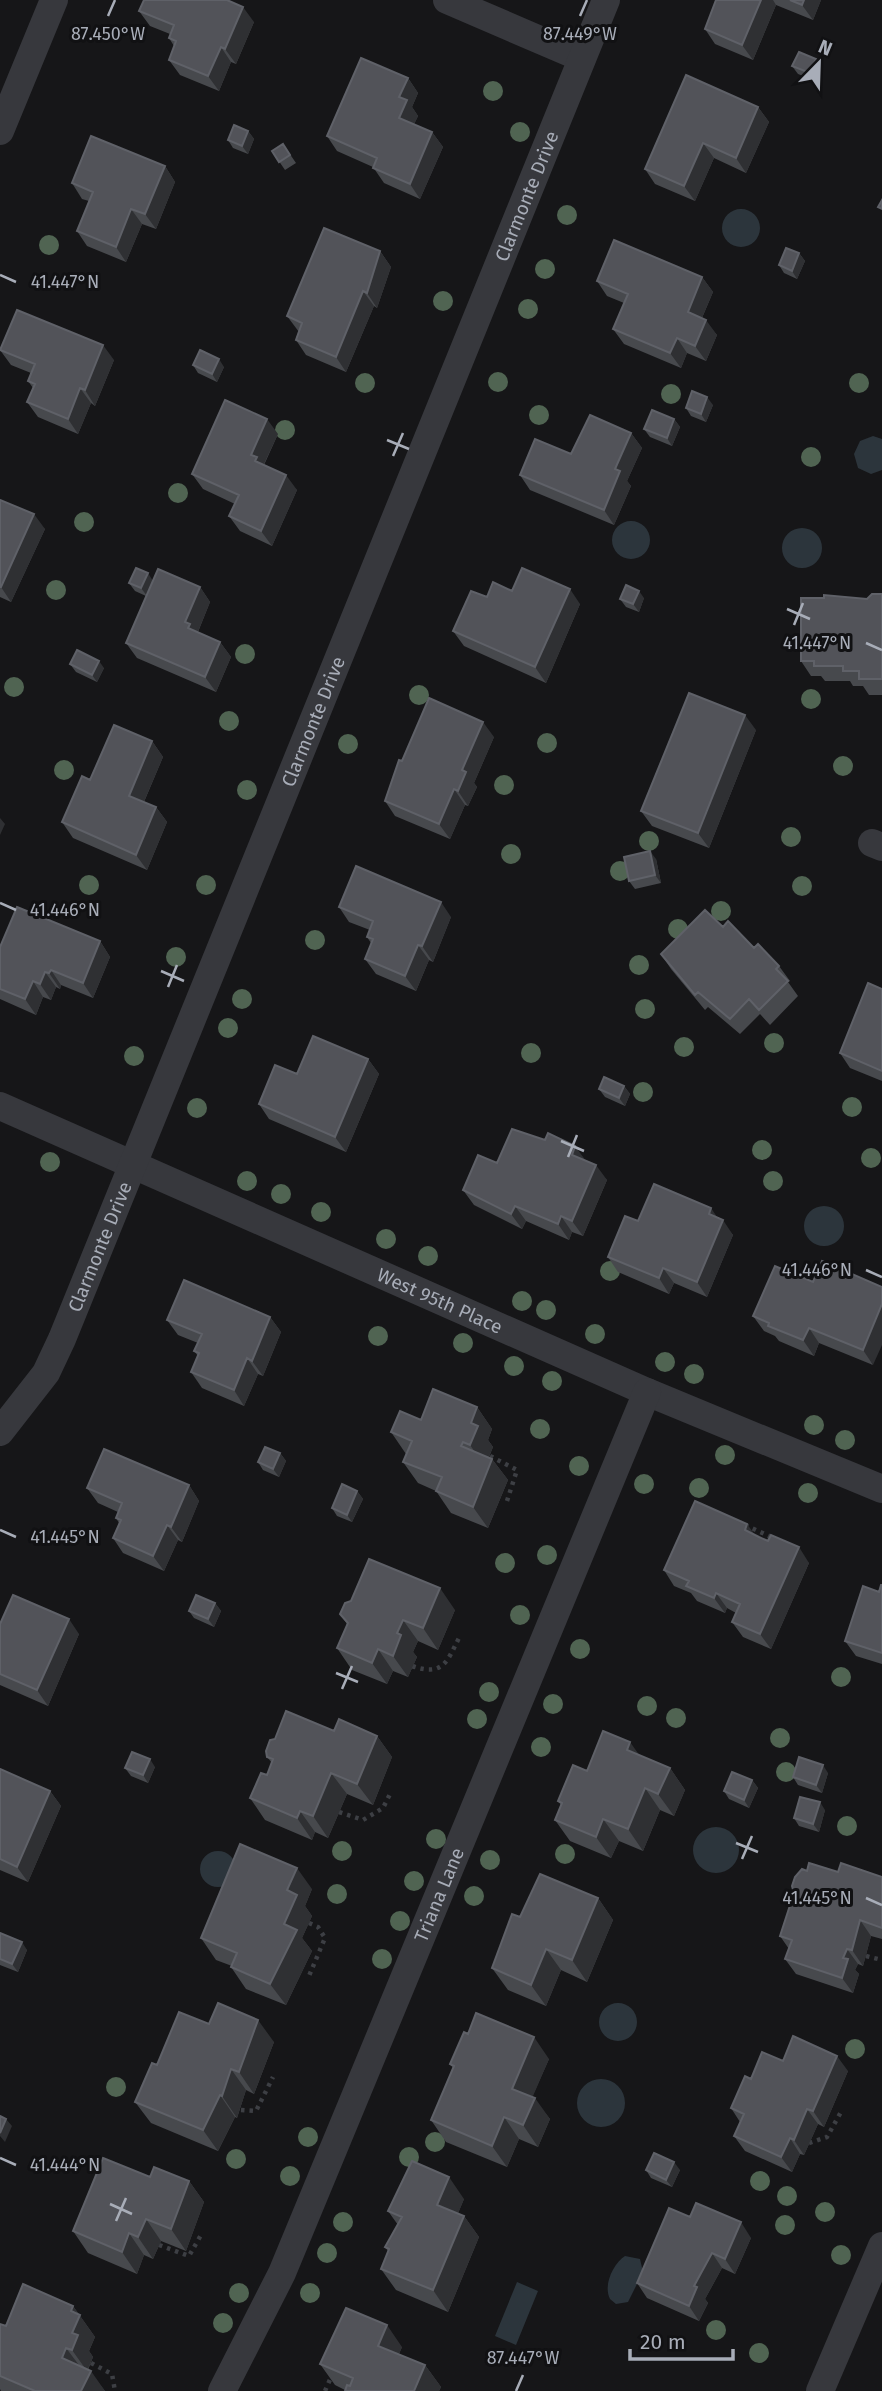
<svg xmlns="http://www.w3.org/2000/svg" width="882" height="2391" viewBox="0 0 882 2391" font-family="'Fira Sans',sans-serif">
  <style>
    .water { fill: #2c353c }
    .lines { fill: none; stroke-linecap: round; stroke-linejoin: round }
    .path { stroke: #3d3f44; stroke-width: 4.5; stroke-dasharray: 3.5 5; stroke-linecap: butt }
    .minor { stroke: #37383d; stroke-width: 28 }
    .tree { fill: #506452 }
    .wall { fill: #47494d }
    .shaded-wall { fill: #2f3033 }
    .building { fill: #525359; stroke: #5f6168; stroke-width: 2 }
    .ticks { fill: none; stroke: #a8adb8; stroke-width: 2.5 }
    .labels { text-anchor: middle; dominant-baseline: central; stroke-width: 6; stroke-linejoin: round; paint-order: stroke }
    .street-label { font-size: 19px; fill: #a8adb8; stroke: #111113 }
    .ticks-label { font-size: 18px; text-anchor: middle; fill: #a8adb8; stroke: #111113; stroke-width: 6; stroke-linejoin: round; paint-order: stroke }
  </style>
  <rect width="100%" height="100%" fill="#161618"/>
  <!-- water -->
  <path class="water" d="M722 228a19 19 0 1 1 38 0a19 19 0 1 1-38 0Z
    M873 436 882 439V470L871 474 858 468 854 454 860 441Z
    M612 540a19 19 0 1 1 38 0a19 19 0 1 1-38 0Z
    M782 548a20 20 0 1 1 40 0a20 20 0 1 1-40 0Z
    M804 1226a20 20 0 1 1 40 0a20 20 0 1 1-40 0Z
    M693 1850a23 23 0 1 1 46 0a23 23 0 1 1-46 0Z
    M200 1869a18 18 0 1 1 36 0a18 18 0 1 1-36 0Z
    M599 2022a19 19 0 1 1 38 0a19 19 0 1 1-38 0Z
    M577 2103a24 24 0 1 1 48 0a24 24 0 1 1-48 0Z
    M625 2256 640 2259 643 2272 628 2302 616 2304 610 2299C603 2285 613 2264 625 2256Z
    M517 2282 538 2291 516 2345 495 2336Z"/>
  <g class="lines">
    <!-- path -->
    <path class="path" d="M490 1456 517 1470 507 1501
      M745 1525 769 1536 772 1542
      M412 1666C444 1677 447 1661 460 1636
      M339 1812 363 1820 383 1808 391 1792
      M309 1923 318 1927 325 1938 309 1976
      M866 1956 882 1960
      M241 2110 256 2111 273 2077
      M809 2143 827 2137 841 2112
      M159 2245 189 2256 201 2235
      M91 2363 112 2374 115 2391
      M325 2391 332 2375"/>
    <!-- minor -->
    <g class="minor">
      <path d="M447 0 582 58"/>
      <path d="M0 131 54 0"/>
      <path d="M872 843 882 847"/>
      <path id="s1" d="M0 1106 647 1392 882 1489"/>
      <path id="s2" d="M0 1432 46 1373 62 1339 606 0"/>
      <path id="s3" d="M222 2391 282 2273 647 1392"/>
      <path d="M820 2391 882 2246"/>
    </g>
  </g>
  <!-- trees -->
  <g class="tree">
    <circle cx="493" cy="91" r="10"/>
    <circle cx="520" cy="132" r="10"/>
    <circle cx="567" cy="215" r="10"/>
    <circle cx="49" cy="245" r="10"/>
    <circle cx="545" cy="269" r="10"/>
    <circle cx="443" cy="301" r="10"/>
    <circle cx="528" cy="309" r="10"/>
    <circle cx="498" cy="382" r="10"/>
    <circle cx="365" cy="383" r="10"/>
    <circle cx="859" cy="383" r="10"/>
    <circle cx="671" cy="394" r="10"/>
    <circle cx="539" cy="415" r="10"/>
    <circle cx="285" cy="430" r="10"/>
    <circle cx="811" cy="457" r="10"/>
    <circle cx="178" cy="493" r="10"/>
    <circle cx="84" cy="522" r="10"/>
    <circle cx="56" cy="590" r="10"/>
    <circle cx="245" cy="654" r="10"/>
    <circle cx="14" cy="687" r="10"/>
    <circle cx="419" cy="695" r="10"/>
    <circle cx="811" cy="699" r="10"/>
    <circle cx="229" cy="721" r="10"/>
    <circle cx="547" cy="743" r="10"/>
    <circle cx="348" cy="744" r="10"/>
    <circle cx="843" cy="766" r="10"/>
    <circle cx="64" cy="770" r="10"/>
    <circle cx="504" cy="785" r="10"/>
    <circle cx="247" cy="790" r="10"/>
    <circle cx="791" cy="837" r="10"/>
    <circle cx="649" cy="841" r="10"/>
    <circle cx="511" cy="854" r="10"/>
    <circle cx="620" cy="871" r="10"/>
    <circle cx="89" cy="885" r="10"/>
    <circle cx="206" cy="885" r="10"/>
    <circle cx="802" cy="886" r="10"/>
    <circle cx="721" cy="911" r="10"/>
    <circle cx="678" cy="929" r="10"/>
    <circle cx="315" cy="940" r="10"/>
    <circle cx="176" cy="957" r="10"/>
    <circle cx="639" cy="965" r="10"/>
    <circle cx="242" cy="999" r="10"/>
    <circle cx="645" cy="1009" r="10"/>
    <circle cx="228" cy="1028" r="10"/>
    <circle cx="774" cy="1043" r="10"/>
    <circle cx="684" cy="1047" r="10"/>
    <circle cx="531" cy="1053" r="10"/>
    <circle cx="134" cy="1056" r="10"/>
    <circle cx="643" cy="1092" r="10"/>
    <circle cx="852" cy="1107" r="10"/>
    <circle cx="197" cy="1108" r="10"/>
    <circle cx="762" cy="1150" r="10"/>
    <circle cx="871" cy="1158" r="10"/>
    <circle cx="50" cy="1162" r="10"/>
    <circle cx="247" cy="1181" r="10"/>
    <circle cx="773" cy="1181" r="10"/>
    <circle cx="281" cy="1194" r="10"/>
    <circle cx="321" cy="1212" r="10"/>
    <circle cx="386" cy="1239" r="10"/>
    <circle cx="428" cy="1256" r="10"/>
    <circle cx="610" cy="1271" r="10"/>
    <circle cx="522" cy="1301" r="10"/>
    <circle cx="546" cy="1310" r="10"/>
    <circle cx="595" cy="1334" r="10"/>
    <circle cx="378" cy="1336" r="10"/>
    <circle cx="463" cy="1343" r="10"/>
    <circle cx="665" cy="1362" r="10"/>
    <circle cx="514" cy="1366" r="10"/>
    <circle cx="694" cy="1374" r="10"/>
    <circle cx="552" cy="1381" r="10"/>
    <circle cx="814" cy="1425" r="10"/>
    <circle cx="540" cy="1429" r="10"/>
    <circle cx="845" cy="1440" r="10"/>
    <circle cx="725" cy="1455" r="10"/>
    <circle cx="579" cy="1466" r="10"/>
    <circle cx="644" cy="1484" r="10"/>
    <circle cx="699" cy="1488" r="10"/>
    <circle cx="808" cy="1493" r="10"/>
    <circle cx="547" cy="1555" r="10"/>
    <circle cx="505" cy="1563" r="10"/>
    <circle cx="520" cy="1615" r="10"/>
    <circle cx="580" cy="1649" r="10"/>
    <circle cx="841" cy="1677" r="10"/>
    <circle cx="489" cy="1692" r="10"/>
    <circle cx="553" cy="1704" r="10"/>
    <circle cx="647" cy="1706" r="10"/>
    <circle cx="676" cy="1718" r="10"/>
    <circle cx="477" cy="1719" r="10"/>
    <circle cx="780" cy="1738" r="10"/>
    <circle cx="541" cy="1747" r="10"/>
    <circle cx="786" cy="1772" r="10"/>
    <circle cx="847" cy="1826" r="10"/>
    <circle cx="436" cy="1839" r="10"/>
    <circle cx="342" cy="1851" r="10"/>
    <circle cx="565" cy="1854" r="10"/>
    <circle cx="490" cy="1860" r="10"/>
    <circle cx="414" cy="1881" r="10"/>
    <circle cx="337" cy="1894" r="10"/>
    <circle cx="474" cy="1896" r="10"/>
    <circle cx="400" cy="1921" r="10"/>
    <circle cx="382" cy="1959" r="10"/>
    <circle cx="855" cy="2049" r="10"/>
    <circle cx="116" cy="2087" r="10"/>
    <circle cx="308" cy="2137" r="10"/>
    <circle cx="435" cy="2142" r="10"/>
    <circle cx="409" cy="2157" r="10"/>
    <circle cx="236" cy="2159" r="10"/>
    <circle cx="290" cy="2176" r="10"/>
    <circle cx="760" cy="2181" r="10"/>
    <circle cx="787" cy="2196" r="10"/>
    <circle cx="825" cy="2212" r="10"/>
    <circle cx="343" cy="2222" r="10"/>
    <circle cx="785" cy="2225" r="10"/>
    <circle cx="327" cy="2253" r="10"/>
    <circle cx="841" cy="2255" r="10"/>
    <circle cx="239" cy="2293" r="10"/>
    <circle cx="310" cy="2293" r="10"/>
    <circle cx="223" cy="2323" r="10"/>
    <circle cx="716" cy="2330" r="10"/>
    <circle cx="759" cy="2353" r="10"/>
  </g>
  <!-- wall -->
  <path class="wall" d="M716 0H821L813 20 776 5 753 60 715 44 705 29Z
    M139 11 254 22 236 64 231 62 219 91 180 75 169 60 174 46 169 38 170 34 150 26Z
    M816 59 821 67 816 81 798 74 792 66Z
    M408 78 418 93 412 107 418 116 414 124 432 132 443 147 420 199 384 183 373 167 337 151 327 136Z
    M758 107 769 122 746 173 714 158 695 201 655 184 645 169Z
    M248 131 254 139 248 154 233 148 228 140Z
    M283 144 296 163 285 170 272 151Z
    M165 166 175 182 156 229 142 224 126 262 87 246 77 231 89 201 82 199 72 183Z
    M380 251 391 267 377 308 374 306 346 372 306 355 296 340 299 332 287 316Z
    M799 253 805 261 797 279 784 273 779 265Z
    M702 277 713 292 702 318 717 335 706 361 687 353 681 368 624 344 613 329 624 303 607 296 597 281Z
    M0 350 114 360 95 406 91 403 78 434 38 417 27 402 33 388 28 381 31 373 11 365Z
    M193 365 224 367 217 382 198 373Z
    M713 405 706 422 691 416 686 408Z
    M674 419 680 427 672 446 650 437 644 429Z
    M631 433 642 448 627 481 631 486 614 525 530 490 520 475 571 454Z
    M278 434 264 465 297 490 272 546 240 531 229 516 235 504 203 489 192 474Z
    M0 500 45 529 11 602 0 597Z
    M153 581 200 587 210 602 198 632 220 642 231 657 216 692 137 658 126 643 146 596 135 591 129 583Z
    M512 591 580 604 546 683 464 646 453 631 487 597Z
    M882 594V695H869L863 686H853L850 681H825L821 676H811L801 661 867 599Z
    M644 598 639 612 626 607 620 599Z
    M70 664 104 668 97 682 76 672Z
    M756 730 709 848 652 826 641 811Z
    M494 737 474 783 477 787 468 806 465 805 450 839 395 816 385 801 402 761Z
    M152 741 163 757 144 802 156 807 167 822 147 870 73 838 62 822 90 780Z
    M656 859 661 883 635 889 629 881Z
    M339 907 451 917 433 962 429 960 416 991 376 974 365 959 371 943 367 937 370 930 349 922Z
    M723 927 754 948 779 966 790 981 788 982 798 996 770 1025 760 1014 740 1034 708 1007 705 1010 671 969 661 954Z
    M100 941 110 957 93 998 61 985 60 989 56 987 51 1000 43 997 36 1015 0 999V947Z
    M882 989V1081L850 1068 840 1053Z
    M368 1059 379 1074 346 1152 269 1119 259 1104 297 1074Z
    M624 1086 630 1094 625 1106 605 1097 599 1089Z
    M586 1161 607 1180 583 1236 572 1232 569 1240 526 1221 522 1229 474 1205 463 1190 497 1163Z
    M717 1217 733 1235 707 1297 674 1283 669 1294 618 1272 608 1257 638 1221Z
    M822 1261 873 1365 819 1343 814 1356 779 1341 775 1336 764 1331 753 1316 813 1282Z
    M270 1317 281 1332 263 1376 258 1374 244 1406 202 1388 191 1372 198 1356 194 1351 198 1343 178 1335 167 1320Z
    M477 1407 492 1429 488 1440 493 1447 489 1457 492 1459 508 1480 488 1528 451 1513 436 1491 418 1483 403 1462 406 1454 391 1432 421 1420Z
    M280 1453 286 1461 279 1477 263 1470 258 1462Z
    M189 1485 199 1501 182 1542 178 1540 164 1571 123 1553 113 1538 119 1523 116 1518 118 1512 98 1503 87 1488Z
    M357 1491 363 1499 352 1522 337 1516 332 1508Z
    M754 1535 809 1563 771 1649 743 1637 732 1622 736 1613 727 1608 725 1613 697 1601 691 1593 674 1586 664 1570Z
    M882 1585V1664L856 1656 845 1641 879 1592Z
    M215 1603 221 1611 214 1627 194 1618 189 1611Z
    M455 1610 438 1650 418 1641 413 1652 417 1657 408 1677 393 1671 387 1684 352 1670 337 1648 347 1624 340 1614Z
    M0 1624 79 1634 48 1706 0 1685Z
    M334 1731 377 1736 392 1757 373 1805 347 1794 328 1838 315 1832 312 1840 265 1820 250 1798 267 1775 272 1763 267 1757Z
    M639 1755 670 1768 685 1790 674 1816 660 1810 643 1851 619 1841 611 1858 570 1841 555 1820 561 1805 558 1801 587 1771Z
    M155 1767 148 1783 131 1776 125 1768Z
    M0 1769 50 1791 61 1806 28 1882 0 1870Z
    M828 1773 822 1793 798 1785 793 1777Z
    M752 1780 758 1788 749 1808 729 1799 724 1791Z
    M825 1810 819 1832 799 1826 794 1818Z
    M807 1871 838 1872 882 1877V1939L871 1936 863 1966 858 1964 855 1970 859 1974 853 1993 796 1974 785 1959 789 1949 780 1936Z
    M312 1889 305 1906 312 1916 302 1938 312 1951 286 2005 246 1989 231 1967 232 1966 216 1960 201 1938Z
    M598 1898 613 1920 587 1982 561 1970 546 2006 508 1990 492 1968 520 1917Z
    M0 1933 27 1950 18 1972 0 1965Z
    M209 2024 274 2042 254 2094 246 2090 237 2118 235 2117 218 2151 151 2123 135 2102 157 2065Z
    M549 2059 532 2097 550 2119 538 2147 519 2139 507 2167 446 2142 431 2120 453 2068 450 2064Z
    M783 2061 848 2071 824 2127 818 2124 804 2155 800 2154 792 2172 745 2151 734 2136 740 2122 731 2108 751 2079Z
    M646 2170H680L672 2187 651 2178Z
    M150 2177 189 2181 204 2202 186 2251 161 2241 153 2259 144 2255 137 2274 88 2253 73 2231Z
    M464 2199 458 2213 464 2216 479 2237 448 2312 396 2290 381 2269 388 2251 385 2247 398 2225 388 2211Z
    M690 2217 751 2238 735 2274 722 2268 705 2299 708 2303 699 2321 647 2298 637 2283Z
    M73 2306 95 2337 89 2351 93 2357 88 2370 105 2391H1L0 2389V2324L6 2326Z
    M402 2347 399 2354 425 2365 441 2387 439 2391H345V2390L335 2385 320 2364Z"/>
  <!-- shaded-wall -->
  <path class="shaded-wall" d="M761 0H773L776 5 753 60 742 45Z
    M804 0H821L813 20 802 5Z
    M243 7 254 22 236 64 225 49Z
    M221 47 231 62 219 91 208 76Z
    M816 59 821 67 816 81 810 73Z
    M408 78 418 93 412 107 418 116 410 133 399 118V97Z
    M758 107 769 122 746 173 736 158Z
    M248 131 254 139 248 154 242 146Z
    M432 132 443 147 420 199 410 184Z
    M703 143 714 158 695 201 684 186Z
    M165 166 175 182 156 229 145 214Z
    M131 209 142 224 126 262 116 247Z
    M380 251 391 267 377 308 367 293Z
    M799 253 805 261 797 279 792 271Z
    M702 277 713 292 698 327 688 312Z
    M363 291 374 306 346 372 336 357Z
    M706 320 717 335 706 361 695 346Z
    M677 338 687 353 681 368 670 353Z
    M103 345 114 360 95 406 85 390Z
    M219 359 224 367 217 382 212 374Z
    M80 388 91 403 78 434 68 419Z
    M707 397 713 405 706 422 701 414Z
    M267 419 278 434 263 466 266 477 251 455Z
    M674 419 680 427 672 446 667 438Z
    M631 433 642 448 627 481 631 486 614 525 604 510 615 469Z
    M286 475 297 490 272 546 261 531Z
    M34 514 45 529 11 602 1 587Z
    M148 573 153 581 147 596 141 588Z
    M200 587 210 602 197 634 199 643 185 622Z
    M570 589 580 604 546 683 535 667Z
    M639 591 644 598 639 612 633 604Z
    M220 642 231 657 216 692 205 677Z
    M99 661 104 668 97 682 92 675Z
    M745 715 756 730 709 848 698 833Z
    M483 722 494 737 474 783 477 787 468 806 458 791 462 770Z
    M152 741 163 757 140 811 129 796Z
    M454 789 465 805 450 839 439 824Z
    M156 807 167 822 147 870 136 855Z
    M0 818 5 824 0 835Z
    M650 851 656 859 661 883 655 875Z
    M441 902 451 917 433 962 422 946Z
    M100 941 110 957 93 998 83 983Z
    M418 945 429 960 416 991 405 976Z
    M51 970 61 985 60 989 49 973Z
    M45 972 56 987 51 1000 40 984Z
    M33 981 43 997 36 1015 25 999Z
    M368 1059 379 1074 346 1152 335 1137Z
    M624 1086 630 1094 625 1106 619 1098Z
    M575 1146 586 1161 572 1155Z
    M596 1165 607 1180 583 1236 572 1221Z
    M515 1206 526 1221 522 1229 511 1214Z
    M711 1208 721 1223 723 1220 733 1235 707 1297 697 1282 709 1214Z
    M561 1216 572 1232 569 1240 558 1224Z
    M663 1268 674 1283 669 1294 659 1278Z
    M882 1304V1345L873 1365 863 1350Z
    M270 1317 281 1332 263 1376 252 1361Z
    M809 1328 819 1343 814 1356 803 1340Z
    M247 1358 258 1374 244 1406 234 1390Z
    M477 1407 492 1429 488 1440 493 1447 485 1466 470 1445 471 1423Z
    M280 1453 286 1461 279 1477 273 1469Z
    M492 1459 508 1480 488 1528 473 1507Z
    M189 1485 199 1501 182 1542 171 1527Z
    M357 1491 363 1499 352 1522 347 1515Z
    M747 1524 758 1539 745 1530Z
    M167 1525 178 1540 164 1571 153 1556Z
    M799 1547 809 1563 771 1649 760 1634Z
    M440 1588 455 1610 438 1650 423 1628Z
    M716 1593 727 1608 725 1613 714 1598Z
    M215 1603 221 1611 214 1627 208 1619Z
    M69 1619 79 1634 48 1706 37 1690Z
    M403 1620 418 1641 413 1652 417 1657 408 1677 393 1656 397 1633Z
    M378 1649 393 1671 387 1684 372 1663Z
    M377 1736 392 1757 373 1805 357 1784Z
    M630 1742 645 1763 627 1750Z
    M150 1759 155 1767 148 1783 143 1775Z
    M823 1765 828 1773 822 1793 816 1785Z
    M670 1768 685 1790 674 1816 658 1794Z
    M331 1773 347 1794 328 1838 313 1816Z
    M752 1780 758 1788 749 1808 744 1800Z
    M645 1788 660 1810 643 1851 628 1829Z
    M50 1791 61 1806 28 1882 17 1867Z
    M820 1802 825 1810 819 1832 813 1824Z
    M300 1811 315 1832 312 1840 297 1818Z
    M603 1819 619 1841 611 1858 596 1837Z
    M297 1868 312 1889 305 1906 312 1916 302 1938 312 1951 286 2005 270 1984 284 1924 287 1890Z
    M598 1898 613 1920 587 1982 572 1960Z
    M860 1920 871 1936 863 1966 852 1950Z
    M22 1942 27 1950 18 1972 12 1964Z
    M546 1949 561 1970 546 2006 531 1985Z
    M847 1949 858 1964 855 1970 859 1974 853 1993 842 1978 843 1958Z
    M258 2020 274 2042 254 2094 239 2072Z
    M534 2037 549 2059 527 2110 512 2089Z
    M837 2056 848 2071 824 2127 813 2111Z
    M231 2069 246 2090 237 2118 222 2096Z
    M220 2095 235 2117 218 2151 203 2130Z
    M535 2098 550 2119 538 2147 523 2125Z
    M807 2109 818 2124 804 2155 794 2140Z
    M504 2117 519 2139 507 2167 492 2146Z
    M6 2119 12 2126 5 2142 0 2136V2133Z
    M790 2138 800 2154 792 2172 781 2157Z
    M674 2162 680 2170 672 2187 666 2180Z
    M449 2177 464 2199 453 2226 437 2205Z
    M189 2181 204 2202 186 2251 171 2229Z
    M464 2216 479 2237 448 2312 433 2290Z
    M146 2219 161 2241 153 2259 138 2237Z
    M741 2222 751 2238 735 2274 725 2259Z
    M129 2233 144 2255 137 2274 122 2252Z
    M712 2253 722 2268 705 2299 708 2303 699 2321 689 2306 694 2286Z
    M73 2306 95 2337 89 2351 93 2357 87 2371 72 2350 71 2311Z
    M387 2325 402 2347 393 2367 378 2346Z
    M66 2348 82 2369 62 2358Z
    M425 2365 441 2387 439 2391H414Z
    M91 2371 105 2391H81Z"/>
  <!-- building -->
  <path class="building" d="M144 0H227L243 7 225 49 221 47 208 76 169 60 176 41 169 38 174 25 139 11Z
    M716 0H761L742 45 705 29Z
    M790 0H804L802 5Z
    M799 52 816 59 810 73 792 66Z
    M361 58 408 78 399 97 407 100 399 118 432 132 410 184 373 168 377 158 327 136Z
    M686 75 758 107 736 158 703 143 684 186 645 169Z
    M234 125 248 131 242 146 228 140Z
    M91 136 165 166 145 214 131 209 116 247 77 231 93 192 72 183Z
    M283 144 290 155 279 162 272 151Z
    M882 200V209L878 207Z
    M324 228 380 251 367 293 363 291 336 357 296 340 302 323 287 316Z
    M614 240 702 277 688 312 706 320 695 346 677 338 670 353 613 329 628 294 597 281Z
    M786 248 799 253 792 271 779 265Z
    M17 310 103 345 85 390 80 388 68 419 27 402 35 384 28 381 35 364 0 350Z
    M200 350 219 359 212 374 193 365Z
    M692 391 707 397 701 414 686 408Z
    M225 400 267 419 251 455 257 457 255 461 286 475 261 531 229 516 239 495 192 474Z
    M652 410 674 419 667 438 644 429Z
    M590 415 631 433 615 469 620 471 604 510 520 475 535 439 571 454Z
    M0 500 34 514 1 587H0Z
    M136 568 148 573 141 588 129 583Z
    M522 568 570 589 535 667 453 631 471 591 487 597 493 582 512 591Z
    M158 569 200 587 185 622 190 624 188 628 220 642 205 677 126 643Z
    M626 585 639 591 633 604 620 599Z
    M872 594H882V679H859V671H843V666H814V661H801V598H824V595L867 599Z
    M77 650 99 661 92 675 70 664Z
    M689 693 745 715 698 833 641 811Z
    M429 698 483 722 462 770 466 772 458 791 454 789 439 824 385 801 399 760 402 761Z
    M114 725 152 741 129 796 156 807 136 855 62 822 82 776 90 780Z
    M650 851 655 875 629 881 624 857Z
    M356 866 441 902 422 946 418 945 405 976 365 959 373 939 367 937 373 921 339 907Z
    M17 907 100 941 83 983 51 970 49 973 45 972 40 984 33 981 25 999 0 989V947Z
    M705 910 723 927 728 921 754 948 758 944 779 966 776 969 788 981 759 1010 749 999 730 1019 698 992 695 995 661 954Z
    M868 983 882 989V1071L840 1053Z
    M313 1036 368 1059 335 1137 259 1104 275 1065 297 1074Z
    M604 1077 624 1086 619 1098 599 1089Z
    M512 1129 545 1140 548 1133 575 1146 572 1155 596 1165 572 1221 561 1216 558 1224 515 1206 511 1214 463 1190 478 1155 497 1163Z
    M654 1184 711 1208 709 1214 723 1220 697 1282 663 1268 659 1278 608 1257 625 1216 638 1221Z
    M822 1261 882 1287V1304L863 1350 809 1328 803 1340 768 1326 769 1323 753 1316 775 1266 813 1282Z
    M184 1280 270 1317 252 1361 247 1358 234 1390 191 1372 199 1353 194 1351 202 1334 167 1320Z
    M433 1389 477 1407 471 1423 478 1426 470 1445 463 1442 461 1446 492 1459 473 1507 436 1491 442 1477 403 1462 412 1441 391 1432 400 1411 421 1420Z
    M265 1447 280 1453 273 1469 258 1462Z
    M104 1449 189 1485 171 1527 167 1525 153 1556 113 1538 121 1520 116 1518 122 1503 87 1488Z
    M342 1484 357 1491 347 1515 332 1508Z
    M695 1501 747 1524 745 1530 759 1537 768 1541 771 1535 799 1547 760 1634 732 1622 740 1604 716 1593 714 1598 686 1586 689 1581 664 1570Z
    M369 1559 440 1588 423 1628 403 1620 397 1633 401 1635 393 1656 378 1649 372 1663 337 1648 348 1623 340 1614 345 1603 351 1601Z
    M881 1585H882V1653L845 1641 863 1586 879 1592Z
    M13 1595 69 1619 37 1690 0 1674V1624Z
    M196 1595 215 1603 208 1619 189 1611Z
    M286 1711 334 1731 339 1719 377 1736 357 1784 331 1773 313 1816 300 1811 297 1818 250 1798 261 1773 267 1775 273 1759 267 1757 266 1751 270 1740 275 1739Z
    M603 1731 630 1742 627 1750 670 1768 658 1794 645 1788 628 1829 603 1819 596 1837 555 1820 562 1803 558 1801 573 1765 587 1771Z
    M132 1752 150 1759 143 1775 125 1768Z
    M799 1757 823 1765 816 1785 793 1777Z
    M0 1769 50 1791 17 1867 0 1859Z
    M732 1772 752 1780 744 1800 724 1791Z
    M800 1797 820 1802 813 1824 794 1818Z
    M240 1844 297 1868 287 1890 297 1895 284 1924 297 1930 270 1984 231 1967 237 1953 201 1938Z
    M809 1863 838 1872 841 1863 882 1877V1928L860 1920 852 1950 847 1949 843 1958 848 1959 842 1978 785 1959 792 1940 780 1936 794 1893 792 1886 795 1877 802 1869 807 1871Z
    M540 1874 598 1898 572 1960 546 1949 531 1985 492 1968 512 1914 520 1917Z
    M0 1933 22 1942 12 1964 0 1959Z
    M218 2003 258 2020 239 2072 231 2069 222 2096 220 2095 203 2130 135 2102 152 2063 157 2065 179 2012 209 2024Z
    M476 2013 534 2037 512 2089 535 2098 523 2125 504 2117 492 2146 431 2120 454 2066 450 2064 464 2032 468 2034Z
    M793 2036 837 2056 813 2111 807 2109 794 2140 790 2138 781 2157 734 2136 744 2114 731 2108 745 2076 751 2079 762 2052 783 2061Z
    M0 2116 6 2119 0 2133Z
    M654 2153 674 2162 666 2180 646 2170Z
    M103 2158 150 2177 154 2167 189 2181 171 2229 146 2219 138 2237 129 2233 122 2252 73 2231Z
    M412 2161 449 2177 437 2205 464 2216 433 2290 381 2269 389 2249 385 2247 402 2217 388 2211Z
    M696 2203 741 2222 725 2259 712 2253 694 2286 697 2287 689 2306 637 2283 669 2208 690 2217Z
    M23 2284 73 2306 71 2311 80 2315 72 2333 78 2335 72 2350 66 2348 62 2358 91 2371 81 2391H35L0 2376V2324L6 2326Z
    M346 2308 387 2325 378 2346 425 2365 414 2391H345L347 2385 350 2386 353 2378 320 2364Z"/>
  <!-- ticks -->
  <path class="ticks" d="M108 16 115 0M580 16 587 0M0 275 16 282M387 440 409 449M393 456 403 433M787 609 810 619M794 625 803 603M866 643 882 650M0 903 16 910M161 971 184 981M168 987 177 965M561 1141 584 1151M568 1157 577 1135M866 1270 882 1277M0 1530 16 1537M336 1673 358 1682M342 1689 352 1666M736 1843 758 1852M742 1859 752 1836M866 1898 882 1905M0 2158 16 2165M110 2204 132 2214M116 2221 126 2198M516 2391 523 2375"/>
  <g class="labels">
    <!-- street labels -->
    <g class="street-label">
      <text stroke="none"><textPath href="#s2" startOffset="1346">Clarmonte Drive</textPath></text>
      <text stroke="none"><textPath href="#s2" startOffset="779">Clarmonte Drive</textPath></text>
      <text stroke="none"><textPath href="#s2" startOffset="212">Clarmonte Drive</textPath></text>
      <text stroke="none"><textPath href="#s1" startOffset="481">West 95th Place</textPath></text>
      <text stroke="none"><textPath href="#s3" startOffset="542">Triana Lane</textPath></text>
    </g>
  </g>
  <g class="ticks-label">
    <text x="108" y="40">87.450°W</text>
    <text x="580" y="40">87.449°W</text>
    <text x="65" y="288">41.447°N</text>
    <text x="817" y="649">41.447°N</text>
    <text x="65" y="916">41.446°N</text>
    <text x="817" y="1276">41.446°N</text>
    <text x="65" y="1543">41.445°N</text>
    <text x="817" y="1904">41.445°N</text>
    <text x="65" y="2171">41.444°N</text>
    <text x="523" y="2364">87.447°W</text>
  </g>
  <!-- north arrow -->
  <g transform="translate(819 63) rotate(23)" stroke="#111113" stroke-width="5" paint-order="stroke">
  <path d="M0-5L12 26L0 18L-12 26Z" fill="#a8adb8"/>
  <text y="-10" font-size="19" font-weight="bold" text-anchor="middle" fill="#a8adb8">N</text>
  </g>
  <!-- scale -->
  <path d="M630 2349v10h103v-10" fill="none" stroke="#a8adb8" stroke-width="3.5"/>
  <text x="640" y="2349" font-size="21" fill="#a8adb8" stroke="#111113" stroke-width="5" paint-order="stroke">20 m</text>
</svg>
